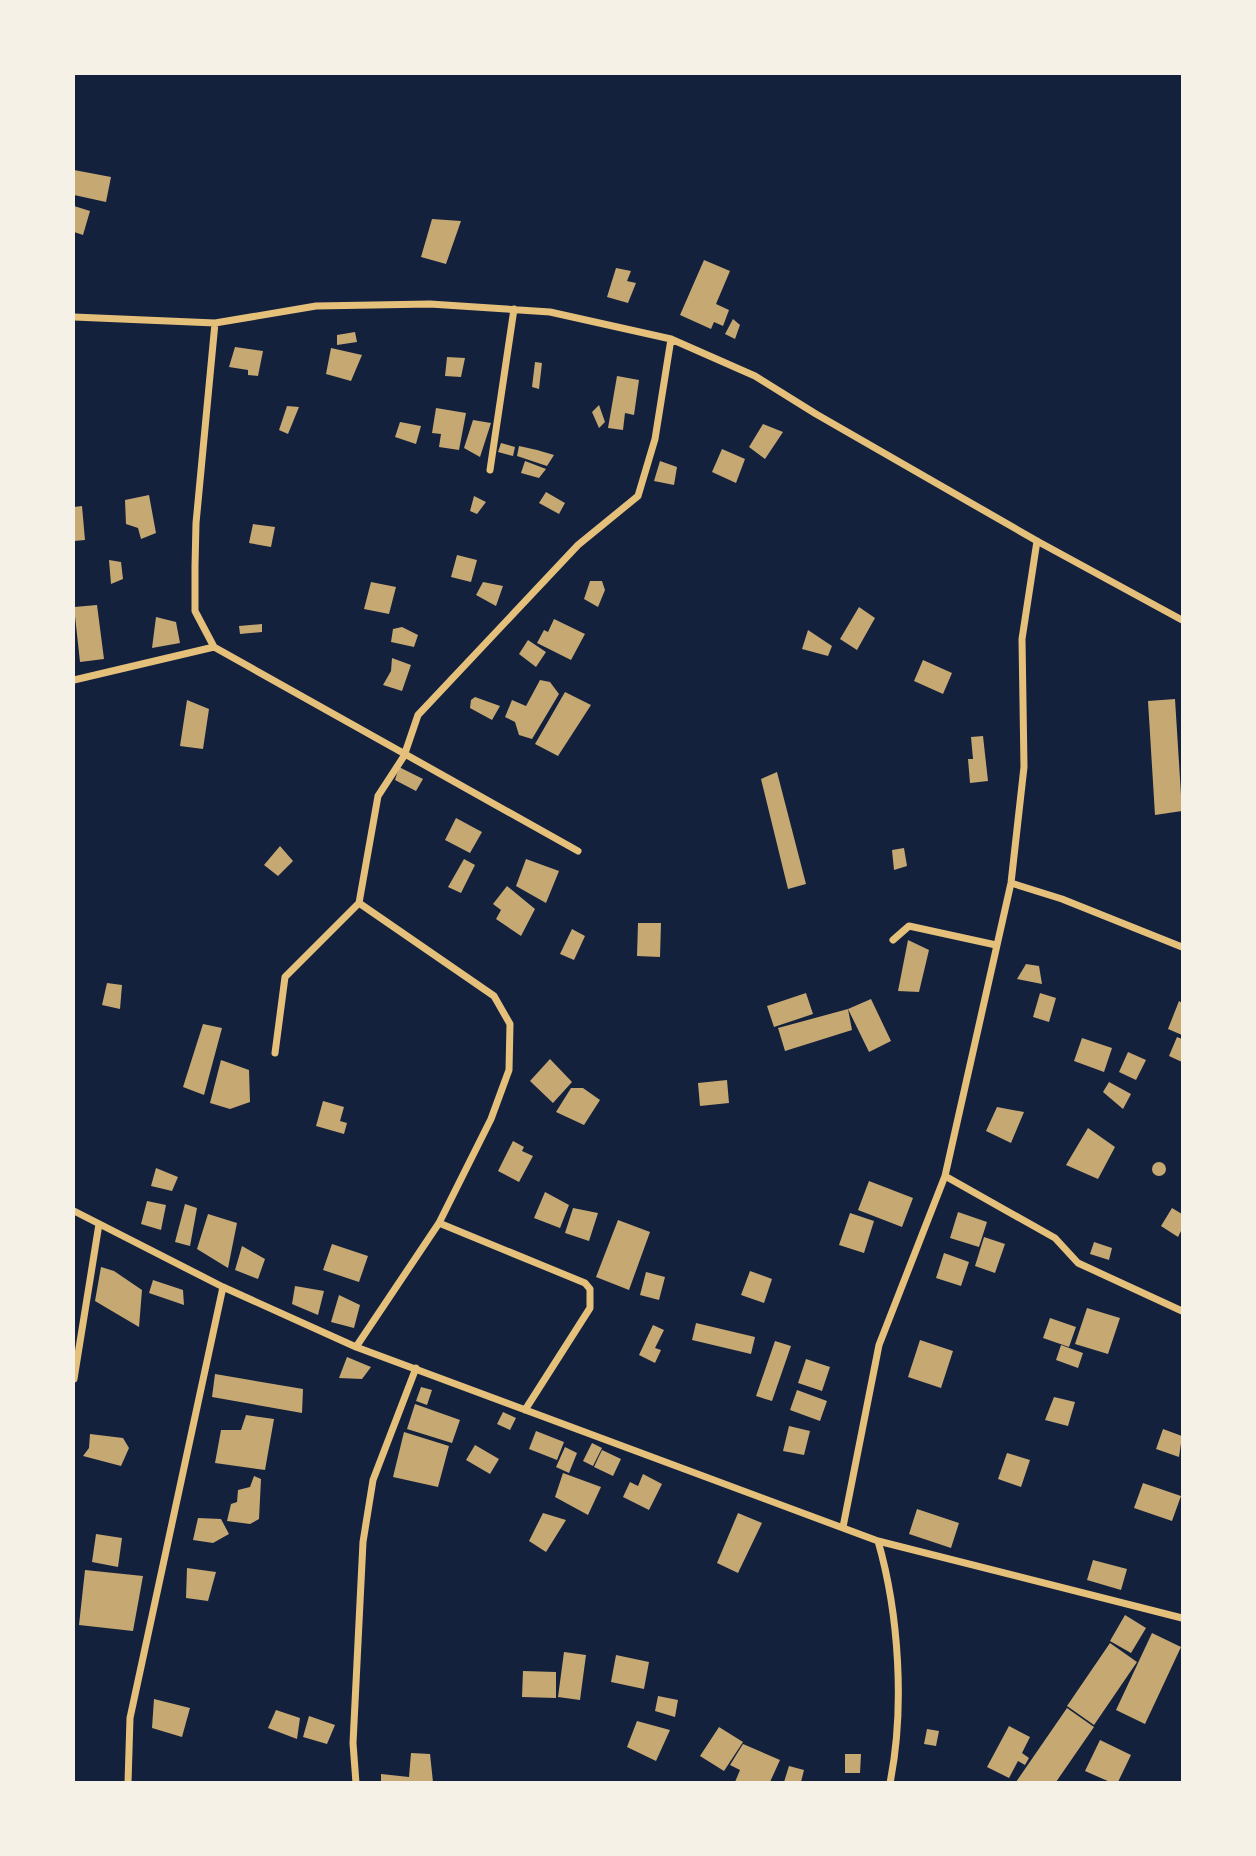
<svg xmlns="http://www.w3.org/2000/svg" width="1256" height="1856" viewBox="0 0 1256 1856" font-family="'Source Sans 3',sans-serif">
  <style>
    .building { fill: #c6a872 }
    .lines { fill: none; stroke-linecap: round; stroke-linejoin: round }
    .minor { stroke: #e5c07b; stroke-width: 7 }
  </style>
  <rect width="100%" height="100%" fill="#14213d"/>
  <!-- building -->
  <path class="building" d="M74 170 111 177 106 202 74 195Z
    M74 206 90 211 83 235 74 232Z
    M432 219 461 221 446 264 421 257Z
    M704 260 730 271 716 304 729 310 723 326 714 322 711 329 680 315Z
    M616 268 631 271 627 281 636 283 628 303 607 297Z
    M733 319 740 325 735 339 725 334Z
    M355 332 357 342 337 345V335Z
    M235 347 263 351 258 376 248 375V370L229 367Z
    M331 348 362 355 351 381 326 374Z
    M447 357 465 358 461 377 445 376Z
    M535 362 542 363 539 389 532 387Z
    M617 376 639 380 634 415 625 413 623 430 608 428Z
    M599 405 605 422 599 428 592 412Z
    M287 406 299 407 288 434 279 430Z
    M436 408 466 413 459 450 439 447 441 434 432 433Z
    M473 420 491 423 480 457 464 448Z
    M400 422 421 426 416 444 395 437Z
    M763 424 783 432 765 459 749 447Z
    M501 443 515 447 513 456 498 452Z
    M519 446 537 450 554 455 547 466 517 456Z
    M722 449 745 459 736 483 712 472Z
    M525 461 546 469 539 478 521 473Z
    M660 461 677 467 674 485 654 481Z
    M546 492 565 503 559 514 539 503Z
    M149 495 156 533 141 539 138 528 126 524 125 500Z
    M474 496 486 502 477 514 470 511Z
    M82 506 85 540 74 541V507Z
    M253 524 275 527 271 547 249 543Z
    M457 555 477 560 471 582 451 577Z
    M109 560 121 562 123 579 111 584Z
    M590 581H602L605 590 598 607 584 599Z
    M371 582 396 587 389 614 364 609Z
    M483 582 503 586 496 606 476 595Z
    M97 605 104 659 80 662 74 607Z
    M859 607 875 618 857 650 840 639Z
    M156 617 176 622 180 643 152 648Z
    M554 619 585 634 571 660 537 643 544 630 548 632Z
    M262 624V632L240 634 239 626Z
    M402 627 418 635 414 647 391 642 393 629Z
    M808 630 832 646 828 656 802 649Z
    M528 640 546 652 536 667 519 654Z
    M392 658 411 665 402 691 383 685 391 671Z
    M923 660 952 673 943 694 914 681Z
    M540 680 550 682 559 694 532 739 519 735 515 722 505 717 512 700 526 706Z
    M565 692 591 705 558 756 535 744Z
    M475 697 500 706 492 720 470 708 471 700Z
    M1175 699 1182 811 1155 815 1148 701Z
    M187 700 209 709 203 749 180 746Z
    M983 736 988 781 970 783 968 759H973L971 737Z
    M399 767 423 779 416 791 395 780Z
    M777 772 806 884 788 889 761 779Z
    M456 818 482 832 470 853 445 840Z
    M280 846 293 861 278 876 264 865Z
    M904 848 907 866 894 870 892 850Z
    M464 859 475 865 461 893 448 887Z
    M526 859 559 871 546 903 516 886Z
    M507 886 535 909 521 936 496 919 501 910 493 904Z
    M638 923H661L660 957 637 956Z
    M572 929 585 936 574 960 560 954Z
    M908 940 929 950 919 992 898 991Z
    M1026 964 1039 966 1042 984 1017 979Z
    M107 983 122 985 120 1009 102 1005Z
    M806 993 813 1014 774 1027 767 1006Z
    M1040 993 1056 998 1049 1022 1033 1017Z
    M871 999 891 1041 869 1052 848 1009Z
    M1179 1001 1182 1003V1035L1168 1029Z
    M848 1009 852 1030 785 1051 778 1028Z
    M203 1024 222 1028 204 1095 183 1087Z
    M1177 1037 1182 1039V1062L1169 1056Z
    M1082 1038 1112 1048 1104 1072 1074 1061Z
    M1128 1052 1146 1060 1136 1080 1119 1072Z
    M550 1059 572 1082 553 1103 530 1081Z
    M221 1060 249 1070 250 1102 230 1109 210 1103Z
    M727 1080 729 1103 700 1106 698 1083Z
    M1109 1082 1131 1094 1123 1109 1103 1092Z
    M571 1088H583L600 1100 584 1125 556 1112Z
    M323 1101 344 1107 340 1121 347 1123 344 1134 316 1126Z
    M997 1107 1024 1112 1011 1143 986 1131Z
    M1088 1128 1115 1147 1098 1179 1066 1165Z
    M513 1141 524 1147 522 1151 533 1156 519 1182 498 1171Z
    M1152 1169a7 7 0 1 1 14 0a7 7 0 1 1-14 0Z
    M156 1168 178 1177 172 1191 151 1186Z
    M869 1181 913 1198 902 1227 858 1210Z
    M545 1192 569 1205 560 1228 534 1218Z
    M147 1201 166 1205 161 1230 141 1224Z
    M185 1204 197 1208 190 1246 175 1242Z
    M573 1208 598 1213 589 1241 565 1233Z
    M1172 1208 1182 1214V1229L1178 1237 1161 1226Z
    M958 1212 987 1222 979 1247 950 1238Z
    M850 1213 874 1221 864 1253 839 1245Z
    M208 1214 237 1223 228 1268 197 1249Z
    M618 1220 650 1232 629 1290 596 1277Z
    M984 1237 1005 1244 995 1273 975 1266Z
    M1094 1242 1112 1248 1109 1260 1090 1254Z
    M332 1244 368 1256 359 1282 323 1270Z
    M242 1246 265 1259 258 1279 235 1270Z
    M944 1253 969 1262 961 1286 936 1278Z
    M101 1267 114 1271 142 1290 139 1327 95 1301Z
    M750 1271 772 1279 764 1303 741 1295Z
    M646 1272 665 1277 659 1300 640 1295Z
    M153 1280 183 1290 184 1305 149 1293Z
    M295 1286 324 1291 318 1315 292 1304Z
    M339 1295 360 1305 354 1328 331 1322Z
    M1087 1308 1120 1318 1108 1354 1075 1344Z
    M1050 1318 1076 1327 1069 1347 1043 1338Z
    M696 1323 755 1337 751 1354 692 1340Z
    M653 1325 664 1330 655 1348 661 1350 655 1363 639 1355Z
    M920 1340 953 1351 941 1388 908 1377Z
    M775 1341 791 1346 772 1401 756 1396Z
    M1061 1345 1083 1353 1078 1368 1056 1360Z
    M347 1357 371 1367 362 1379 339 1378Z
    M806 1359 830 1367 822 1391 798 1383Z
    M215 1374 303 1389 302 1413 212 1397Z
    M421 1387 432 1390 427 1405 416 1401Z
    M797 1390 827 1401 820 1421 790 1410Z
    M1054 1397 1075 1402 1068 1426 1045 1420Z
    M415 1404 460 1420 452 1443 407 1429Z
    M503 1412 516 1418 510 1430 497 1424Z
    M246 1415 274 1419 265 1470 215 1463 221 1430H241Z
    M789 1426 810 1431 804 1455 783 1451Z
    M1163 1429 1182 1436 1179 1457 1156 1449Z
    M536 1431 564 1442 557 1460 529 1449Z
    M404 1432 449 1446 438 1487 393 1477Z
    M90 1434 123 1438 129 1448 121 1466 83 1456 89 1448Z
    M592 1443 602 1448 593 1466 583 1461Z
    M475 1445 499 1459 490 1474 466 1460Z
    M565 1447 577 1453 569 1473 556 1467Z
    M602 1450 621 1459 613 1476 594 1467Z
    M1007 1453 1030 1460 1021 1487 998 1479Z
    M563 1473 601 1487 588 1515 555 1497Z
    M643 1474 662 1484 649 1510 623 1497 630 1482 638 1486Z
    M254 1476 261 1479 259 1519 250 1524 227 1521 231 1504 237 1502 238 1490 250 1487Z
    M1143 1483 1181 1496 1172 1521 1134 1508Z
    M917 1509 959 1523 951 1548 909 1534Z
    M543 1513 566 1520 546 1552 529 1541Z
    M738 1513 762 1523 738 1573 717 1563Z
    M198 1518 221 1519 229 1534 213 1543 193 1540Z
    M96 1534 122 1538 118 1567 92 1562Z
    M1093 1560 1127 1569 1121 1590 1087 1580Z
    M187 1568 216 1572 208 1601 186 1598Z
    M85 1570 143 1576 133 1631 79 1625Z
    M1125 1615 1146 1628 1131 1653 1110 1641Z
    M1152 1633 1181 1647 1145 1724 1116 1710Z
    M1110 1643 1137 1662 1094 1725 1067 1706Z
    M564 1652 586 1655 580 1700 558 1697Z
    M616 1655 649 1662 644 1689 611 1682Z
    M523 1671 556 1672V1698L522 1697Z
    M658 1696 678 1700 675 1717 655 1711Z
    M154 1699 190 1708 182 1737 152 1728Z
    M1067 1708 1094 1727 1056 1782H1016Z
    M276 1710 300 1718 297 1739 268 1728Z
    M309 1716 335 1725 327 1744 303 1737Z
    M637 1721 670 1730 656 1761 627 1747Z
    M1009 1726 1030 1737 1022 1753 1029 1758 1025 1765 1018 1761 1009 1778 987 1767Z
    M719 1727 743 1742 724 1771 700 1756Z
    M927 1729 939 1731 936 1746 924 1744Z
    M1100 1740 1131 1755 1118 1782H1110L1085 1771Z
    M743 1744 780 1760 770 1782H735L740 1770 730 1765Z
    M411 1753 430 1754 433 1782H381V1774L409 1777Z
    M845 1754H861L860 1773H845Z
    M789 1766 804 1770 801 1782H784Z"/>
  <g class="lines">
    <!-- minor -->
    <path class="minor" d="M74 317 215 323 316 306 430 304 550 312 671 339 755 376 816 414 1037 541 1182 620
      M215 323 196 523 195 566V611L214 647 578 851
      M490 470 514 309
      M74 680 214 647
      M1011 883 1062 899 1182 947
      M893 940 909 926 996 945
      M275 1053 285 977 359 903 378 796 404 756 418 715 578 545 638 496 655 439 671 339
      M945 1176 1055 1238 1078 1263 1182 1311
      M74 1211 223 1287 356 1347 878 1541C899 1614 905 1708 890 1783
      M439 1223 585 1283 590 1289V1308L525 1410
      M356 1347 439 1223 491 1119 509 1070 510 1024 494 996 359 903
      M74 1379 99 1224
      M843 1527 879 1345 945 1176 1011 883 1024 767 1022 639 1037 541
      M878 1541 1182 1618
      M128 1783 130 1718 223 1287
      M356 1783 353 1743 363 1542 373 1480 416 1368"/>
  </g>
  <!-- border -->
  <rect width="1256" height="1856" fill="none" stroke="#f6f1e7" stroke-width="150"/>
</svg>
